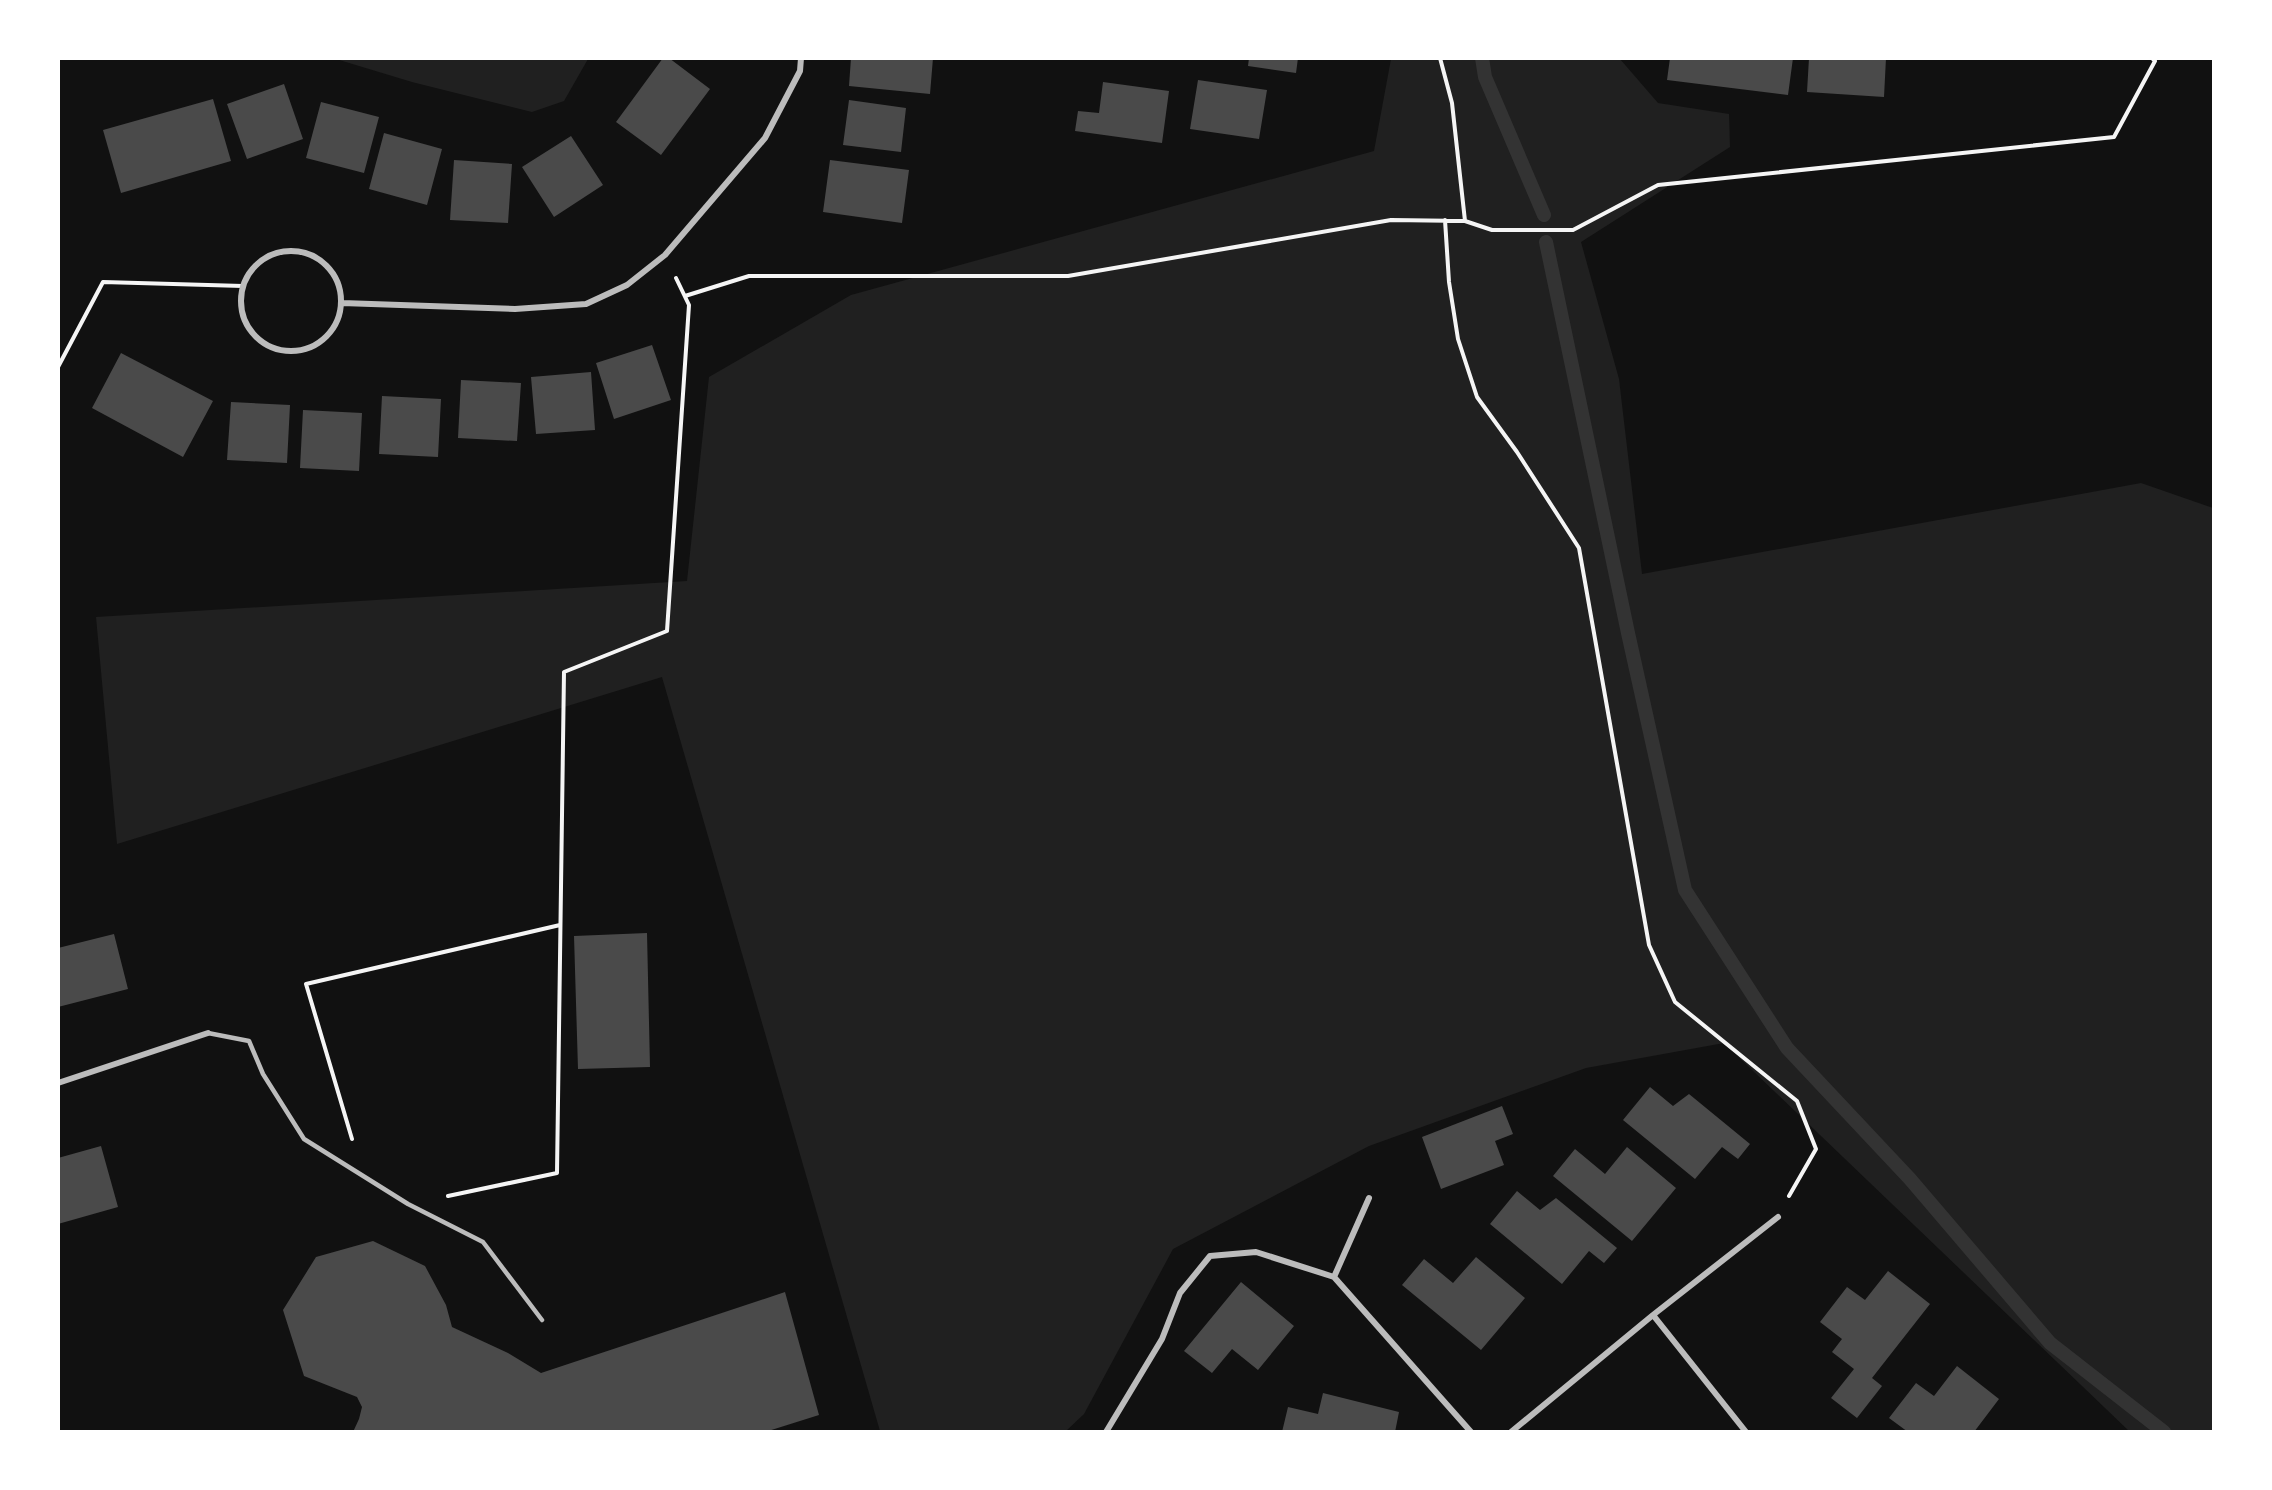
<svg xmlns="http://www.w3.org/2000/svg" width="2272" height="1490" viewBox="0 0 2272 1490" font-family="'Golos Text',sans-serif">
  <style>
    .green { fill: #202020 }
    .lines { fill: none; stroke-linecap: round; stroke-linejoin: round }
    .stream { stroke: #333; stroke-width: 14 }
    .building { fill: #4a4a4a }
    .path { stroke: #f5f5f5; stroke-width: 4 }
    .service { stroke: #bcbcbc; stroke-width: 4.5 }
    .minor { stroke: #bcbcbc; stroke-width: 6 }
  </style>
  <rect width="100%" height="100%" fill="#111"/>
  <!-- green -->
  <path class="green" d="M336 59 588 58V59L564 101 532 112 412 82Z
    M1391 59H1620L1658 103 1729 114 1730 147 1581 242 1619 379 1642 574 2141 483 2213 508V1431H2129L1724 1043 1586 1068 1369 1146 1173 1249 1084 1414 1066 1431H880L662 677 117 844 96 617 687 581 709 377 851 295 1374 151Z"/>
  <g class="lines">
    <!-- stream -->
    <path class="stream" d="M1482 58 1485 77 1544 215
      M1546 242 1628 633 1685 890 1787 1048 1910 1179 2050 1343 2164 1432"/>
  </g>
  <!-- building -->
  <path class="building" d="M663 58H669L710 89 661 155 616 122Z
    M851 58H933L930 94 849 86Z
    M1249 58H1298L1296 73 1248 66Z
    M1670 58H1793L1788 95 1667 80Z
    M1809 58H1886L1884 97 1807 92Z
    M1198 80 1267 90 1259 139 1190 129Z
    M1103 82 1169 91 1162 143 1075 131 1078 111 1099 113Z
    M284 84 303 139 247 159 227 104Z
    M213 99 231 161 121 193 103 130Z
    M849 100 906 108 901 152 843 145Z
    M321 102 379 117 364 173 306 158Z
    M384 133 442 149 427 205 369 189Z
    M571 136 603 185 554 217 522 167Z
    M454 160 512 164 508 223 450 220Z
    M830 160 909 170 902 223 823 212Z
    M652 345 671 400 614 419 596 363Z
    M121 353 213 401 183 457 92 408Z
    M591 372 595 430 536 434 531 377Z
    M461 380 521 383 517 441 458 438Z
    M382 396 441 399 438 457 379 454Z
    M231 402 290 405 287 463 227 460Z
    M303 410 362 413 359 471 300 468Z
    M647 933 650 1067 578 1069 574 936Z
    M114 934 128 989 58 1007V948Z
    M1650 1087 1673 1106 1689 1094 1750 1144 1738 1159 1722 1147 1695 1179 1623 1120Z
    M1502 1106 1513 1134 1495 1141 1504 1165 1441 1189 1422 1137Z
    M101 1146 118 1207 58 1224V1158Z
    M1627 1147 1676 1188 1632 1241 1553 1176 1575 1149 1605 1174Z
    M1517 1191 1540 1210 1556 1198 1617 1248 1604 1263 1589 1251 1562 1284 1490 1224Z
    M373 1241 425 1266 446 1305 452 1327 508 1353 541 1373 785 1292 819 1415 765 1432H353L359 1419 362 1407 357 1397 304 1376 283 1310 316 1257Z
    M1476 1257 1525 1298 1481 1350 1402 1285 1424 1259 1453 1283Z
    M1888 1271 1930 1304 1872 1378 1882 1386 1857 1418 1831 1398 1854 1369 1832 1352 1842 1339 1820 1322 1847 1287 1865 1300Z
    M1241 1282 1294 1326 1258 1370 1232 1349 1212 1373 1184 1351Z
    M1957 1366 1999 1399 1974 1432H1908L1889 1418 1916 1383 1934 1396Z
    M1323 1393 1399 1412 1395 1432H1282L1288 1407 1318 1414Z"/>
  <g class="lines">
    <!-- path -->
    <path class="path" d="M1440 58 1452 103 1465 221
      M1445 220 1449 282 1458 339 1477 397 1517 452 1579 548 1649 945 1675 1002 1797 1101 1816 1149 1789 1196
      M685 296 749 276H1068L1391 220 1465 221 1492 230H1573L1658 185 2114 137 2155 61 2152 58
      M58 367 103 282 243 286
      M352 1139 306 984 560 925
      M448 1196 557 1173 564 672 667 631 689 305 676 278"/>
    <!-- service -->
    <path class="service" d="M208 1033 249 1041 263 1074 304 1139 408 1204 483 1242 542 1320"/>
    <!-- minor -->
    <path class="minor" d="M241 301a50 50 0 1 1 100 0a50 50 0 1 1-100 0Z
      M342 303 515 309 586 304 627 285 665 255 765 138 800 71 801 58
      M58 1083 208 1033
      M1334 1277 1369 1198
      M1653 1315 1746 1432
      M1106 1432 1162 1339 1180 1293 1210 1256 1256 1252 1334 1277 1471 1432
      M1511 1432 1653 1315 1778 1217"/>
  </g>
  <!-- border -->
  <rect width="2272" height="1490" fill="none" stroke="#ffffff" stroke-width="120"/>
</svg>
